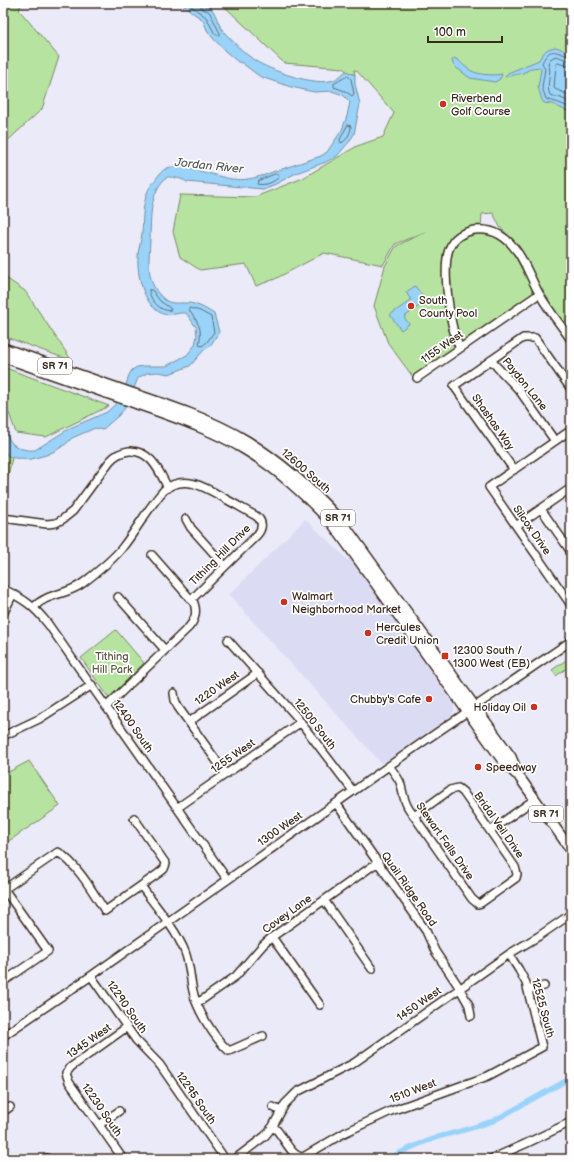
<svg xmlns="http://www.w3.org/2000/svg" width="574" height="1162" viewBox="0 0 574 1162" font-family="'Balsamiq Sans',sans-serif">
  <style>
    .built { fill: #dcdbf4 }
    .green { fill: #b7e3a1; stroke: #798660 }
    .water { fill: #9ad3f9; stroke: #748fa1 }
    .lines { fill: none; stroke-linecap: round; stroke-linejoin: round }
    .shore { stroke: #616e76; stroke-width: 1 }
    .canal { stroke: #9ad3f9; stroke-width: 5 }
    .minor-casing { stroke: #3b2a1e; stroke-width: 10 }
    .major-casing { stroke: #3b2a1e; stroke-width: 12 }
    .minor { stroke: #fff; stroke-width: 7 }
    .major { stroke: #fff; stroke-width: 9 }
    .poi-dot { fill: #c8321e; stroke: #fff; stroke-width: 1.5 }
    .labels { text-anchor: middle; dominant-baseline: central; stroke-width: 3.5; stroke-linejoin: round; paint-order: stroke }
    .shield { fill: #fff; stroke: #766a62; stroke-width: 1 }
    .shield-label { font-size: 10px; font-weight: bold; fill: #3b2a1e }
    .poi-label { font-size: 11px; fill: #3b2a1e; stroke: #fff; text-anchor: start }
    .street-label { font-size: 11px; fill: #3b2a1e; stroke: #fff }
    .park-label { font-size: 11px; fill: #5a583f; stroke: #fff }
    .water-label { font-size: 12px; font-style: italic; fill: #585d60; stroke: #fff }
  </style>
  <rect width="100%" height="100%" fill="#eaeaf9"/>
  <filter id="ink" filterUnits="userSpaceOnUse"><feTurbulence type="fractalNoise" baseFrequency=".025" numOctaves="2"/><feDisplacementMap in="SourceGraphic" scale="8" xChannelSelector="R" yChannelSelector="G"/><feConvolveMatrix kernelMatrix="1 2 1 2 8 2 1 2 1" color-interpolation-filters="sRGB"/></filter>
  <g filter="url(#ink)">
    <!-- built -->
    <path class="built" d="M305 519 347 559 351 558 454 704V711L451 716 382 764 229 595Z"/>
    <!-- green -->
    <path class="green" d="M3 3H22L19 10 59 57 42 109 3 145Z
      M221 3H571V334L543 295 520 248 500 227 493 213 482 214 481 227 512 249 535 292 413 377 388 343 374 306 385 266 396 246 425 232 395 244 383 265 324 253 275 279 256 286 246 264 200 270 180 257 173 232 180 195 255 197 303 178 357 146 383 137 394 113 356 70H354L355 75 346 71 344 68 284 63Z
      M3 276 25 291 72 361 3 336Z
      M3 367 109 406 46 437 16 433 9 413 3 410Z
      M3 447 4 450 12 458 7 480 3 481Z
      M116 630 144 663 109 698 81 658Z
      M569 658 571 661V665L556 676 552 670Z
      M29 761 60 806 3 845V775Z"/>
    <!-- water -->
    <path class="water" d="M181 3H203L204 6H209C217 13 217 24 224 32 233 42 243 52 254 60 269 70 316 87 333 80 338 79 342 74 346 71L355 75V84L360 104 354 134 349 142 337 156 326 162 296 173 276 184 263 189 187 182C180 178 175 177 167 177 149 192 151 218 150 240 149 261 145 284 165 300 173 306 185 301 194 304 201 306 208 310 214 314L219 332 210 346 204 350 190 366 169 374 158 372 147 373 138 378 127 406 118 416 102 430 95 428 72 438 67 443 57 450 46 455 28 460C22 457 21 459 15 458 0 457 3 440 3 427 6 431 7 437 11 442 15 448 27 451 35 450L70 428 107 412 122 398 129 375 132 370 137 367 145 366H166L187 355 195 345 197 335 196 327 186 313C177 312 168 318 159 312 143 302 137 275 138 257 138 249 141 242 142 233 143 222 142 209 146 197 147 190 152 184 156 179 159 175 162 170 167 168 180 163 217 177 232 179 244 181 254 178 265 175 270 173 274 171 279 170L321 156 327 152 342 130 347 116 350 102 343 95 332 91 314 92 291 87 261 77 255 73 242 63 238 62 225 51 212 37 207 30 203 20 193 13Z
      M556 47 571 53V113L552 104 544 103 542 100 538 87 541 69 540 67 532 68 523 73 505 77 508 73 539 60C544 51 547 48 556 47Z
      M454 58C460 60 462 65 467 68 475 75 492 76 502 74L500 79 495 82 470 78 454 66 452 61Z
      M415 286 426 301 404 317 409 324 401 330 390 315 411 300 406 292Z"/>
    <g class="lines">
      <!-- shore -->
      <path class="shore" d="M187 3 206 17 215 34 219 36 220 33C217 29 211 12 208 11 206 10 204 10 202 9L199 3
        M571 56C556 54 551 44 542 63L545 69 542 87 546 99 559 103 571 108
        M571 61 556 56 550 59 548 63C553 73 545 84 550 95L561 98 571 103
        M571 67 558 63 556 64 554 88 555 89 571 96
        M348 76 351 79 354 94 352 96 345 91 334 87V84Z
        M348 125 351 126C351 132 347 141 341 143L340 140Z
        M275 174H278L279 177C274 182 265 186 257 184L258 181Z
        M149 290H152L160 301 170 308 171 310C161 313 149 299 149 290Z
        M190 308 200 311 211 317 214 332 207 342 202 346 199 345C203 327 198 323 189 310Z"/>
      <!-- canal -->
      <path class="canal" d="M386 1159 417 1145 438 1137 468 1129 493 1121 571 1078"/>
      <defs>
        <path id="minor" d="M460 348C450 330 441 265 450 247 454 237 464 232 474 230 483 229 492 230 500 235 522 248 528 275 540 295 549 311 561 325 571 340
          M491 360 497 367 519 390 555 441
          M417 378 539 294
          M571 430 489 487 571 605
          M514 470 454 386 523 338H535L571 389
          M541 509 571 552
          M3 518 47 524 56 523 63 519 73 511 110 461C115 455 121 452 129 451 151 450 159 471 168 488
          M186 519 191 528 225 566
          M516 526 571 488
          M3 589C24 599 34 606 48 624L227 879
          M118 597 165 650
          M34 607C47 593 68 595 83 583 97 572 112 561 122 548 137 529 148 508 164 490 184 474 205 487 224 498 235 504 245 510 256 516 263 521 263 528 257 535L192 599
          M3 614 13 594
          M228 640 295 715 353 791
          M174 693 175 700 178 707 226 774
          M106 707 189 627C196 619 197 612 194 603L152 555
          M189 722 258 673
          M3 736 39 719 92 685
          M389 766C393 771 397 776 400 782 403 791 403 800 409 809L472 899 478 904 481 903 516 878 517 874 515 867 463 792 458 788 450 790 414 816
          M336 803 426 931 435 951 457 984 469 1005 471 1016
          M177 808 301 722
          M490 831 535 799
          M141 886C155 905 177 931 185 952 190 965 190 978 193 991 196 1009 215 1039 229 1051L263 1036
          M3 890 58 852C77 864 93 892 105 911L159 873 164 869 166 864 134 818
          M324 900 372 969
          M272 937 320 1005
          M91 976 136 1040 160 1065 225 1159
          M3 982 48 951 4 889
          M528 990 544 986
          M196 1002 202 1000 236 976 263 945 272 937 378 862
          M3 1036 91 976 420 744 571 641
          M273 1107 280 1111
          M3 1112 10 1107
          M99 1125 119 1111
          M273 1126C283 1134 290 1157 303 1157L344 1133 391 1111 488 1076 542 1047 526 983 519 970 509 954
          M45 1159 47 1158
          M123 1159 69 1082 66 1073 71 1067 127 1027
          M235 1159 265 1136 273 1126 285 1104 297 1092 354 1063 509 954 539 936 571 914
          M491 1159 525 1144 571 1122"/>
        <path id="major" d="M3 348C43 362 83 376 123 390 165 404 209 418 247 441 284 464 316 493 345 526L511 757 520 778 571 850
          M3 357C46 372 89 387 132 402 170 416 209 428 244 449 278 469 305 495 332 523L503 761 516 774"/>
      </defs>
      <!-- minor casing -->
      <use href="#minor" class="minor-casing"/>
      <!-- major casing -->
      <use href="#major" class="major-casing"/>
      <!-- minor -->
      <use href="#minor" class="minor"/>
      <!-- major -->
      <use href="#major" class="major"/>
    </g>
  </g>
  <!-- markers -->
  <g class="poi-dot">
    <circle cx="443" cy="104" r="4"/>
    <circle cx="411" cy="306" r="4"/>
    <circle cx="284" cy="602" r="4"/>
    <circle cx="368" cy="633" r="4"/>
    <rect x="441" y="652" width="8" height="8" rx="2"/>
    <circle cx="429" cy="699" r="4"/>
    <circle cx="534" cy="707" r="4"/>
    <circle cx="478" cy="767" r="4"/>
  </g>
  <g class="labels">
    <!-- shield labels -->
    <g class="shield">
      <rect x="38" y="358" width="34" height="16" rx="3"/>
      <rect x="321" y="510" width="34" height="16" rx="3"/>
      <rect x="529" y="806" width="34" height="16" rx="3"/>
    </g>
    <g class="shield-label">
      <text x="55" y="366">SR 71</text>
      <text x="338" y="518">SR 71</text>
      <text x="546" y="814">SR 71</text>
    </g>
    <!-- poi labels -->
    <g class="poi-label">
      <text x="451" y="98">Riverbend<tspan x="451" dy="13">Golf Course</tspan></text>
      <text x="419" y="300">South<tspan x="419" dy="13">County Pool</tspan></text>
      <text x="292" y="596">Walmart<tspan x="292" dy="13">Neighborhood Market</tspan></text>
      <text x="376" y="627">Hercules<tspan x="376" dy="13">Credit Union</tspan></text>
      <text x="453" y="650">12300 South /<tspan x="453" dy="13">1300 West (EB)</tspan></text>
      <text x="421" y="699" text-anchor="end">Chubby's Cafe</text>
      <text x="526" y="707" text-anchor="end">Holiday Oil</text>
      <text x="486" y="767">Speedway</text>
    </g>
    <!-- street labels -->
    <g class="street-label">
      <text transform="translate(442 347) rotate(-35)">1155 West</text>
      <text transform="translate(525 384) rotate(51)">Paydon Lane</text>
      <text transform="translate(493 422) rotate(55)">Shashas Way</text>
      <text transform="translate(306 471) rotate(41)">12600 South</text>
      <text transform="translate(532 530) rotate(55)">Silcox Drive</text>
      <text transform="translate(220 555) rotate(-45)">Tithing Hill Drive</text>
      <text transform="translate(217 688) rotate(-35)">1220 West</text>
      <text transform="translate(315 724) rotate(52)">12500 South</text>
      <text transform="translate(133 726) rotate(55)">12400 South</text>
      <text transform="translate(233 756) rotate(-35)">1255 West</text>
      <text transform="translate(499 825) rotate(55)">Bridal Veil Drive</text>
      <text transform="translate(280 829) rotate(-35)">1300 West</text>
      <text transform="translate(445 841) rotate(55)">Stewart Falls Drive</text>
      <text transform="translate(409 889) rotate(55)">Quail Ridge Road</text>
      <text transform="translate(287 914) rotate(-36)">Covey Lane</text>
      <text transform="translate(419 1004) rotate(-35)">1450 West</text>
      <text transform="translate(127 1007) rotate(55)">12290 South</text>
      <text transform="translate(543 1008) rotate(75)">12525 South</text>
      <text transform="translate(89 1041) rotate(-35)">1345 West</text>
      <text transform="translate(413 1091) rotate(-21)">1510 West</text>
      <text transform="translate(196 1098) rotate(55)">12295 South</text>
      <text transform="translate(102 1110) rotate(55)">12230 South</text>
    </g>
    <!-- park labels -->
    <g class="park-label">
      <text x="112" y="656">Tithing<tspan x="112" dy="13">Hill Park</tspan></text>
    </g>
    <!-- water labels -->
    <g class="water-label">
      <text transform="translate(209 166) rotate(6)">Jordan River</text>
    </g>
  </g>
  <!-- margin -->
  <rect width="574" height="1162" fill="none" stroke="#fff" stroke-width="16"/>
  <rect x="8" y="8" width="558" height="1146" fill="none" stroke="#3b2a1e" stroke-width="1.5" filter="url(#ink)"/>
  <!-- scale -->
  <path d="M428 36v6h74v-6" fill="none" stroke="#3b2a1e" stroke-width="2"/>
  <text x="434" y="36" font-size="12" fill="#3b2a1e" stroke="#ffffff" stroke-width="3" paint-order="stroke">100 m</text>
</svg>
